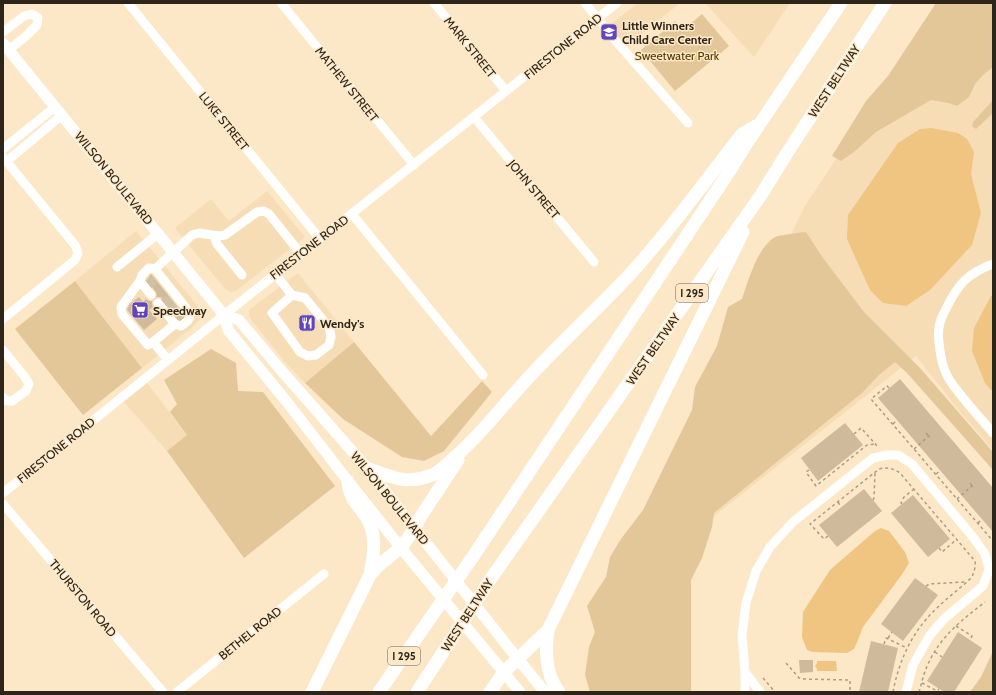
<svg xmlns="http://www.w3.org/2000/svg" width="996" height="695" viewBox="0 0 996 695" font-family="Cabin,sans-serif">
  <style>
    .built { fill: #f6ddb5 }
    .green { fill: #e4c799 }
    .water { fill: #efc581 }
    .building { fill: #cfbb9b }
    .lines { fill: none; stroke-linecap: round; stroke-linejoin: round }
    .minor-tunnel { stroke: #d3c0a3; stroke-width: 9; stroke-dasharray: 9 4.5; stroke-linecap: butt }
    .path { stroke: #ad9d84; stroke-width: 1.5; stroke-dasharray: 3 3; stroke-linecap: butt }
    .minor { stroke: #fff; stroke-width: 9 }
    .major { stroke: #fff; stroke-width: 11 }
    .highway { stroke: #fff; stroke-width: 13 }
    .labels { text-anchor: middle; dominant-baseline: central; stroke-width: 3; stroke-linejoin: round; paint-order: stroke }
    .shield { fill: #fce7c6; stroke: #6b5f4d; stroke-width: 1 }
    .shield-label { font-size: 11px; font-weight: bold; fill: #2d2519 }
    .poi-label { font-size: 12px; font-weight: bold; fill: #2d2519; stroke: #fce7c6; text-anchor: start }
    .street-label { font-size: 12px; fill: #2d2519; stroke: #fce7c6 }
    .park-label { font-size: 12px; fill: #553a01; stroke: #fce7c6 }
  </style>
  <rect width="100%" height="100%" fill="#fce7c6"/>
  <!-- built -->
  <path class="built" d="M638 3H680L627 46 609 26Z
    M705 3H790L754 57Z
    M939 3H993V450L957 408 916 356 607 601 805 206Z
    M267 191 305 237 236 291 231 292 225 289 175 228 211 199 229 221Z
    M136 231 200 309V319L195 325 142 368 75 281Z
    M298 273 354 342 305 383 286 363 252 321 249 316V310Z
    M147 383 187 435 168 452 124 402Z"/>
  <!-- green -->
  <path class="green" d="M936 3H993V67L983 75 975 84 969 97 957 106 948 103 931 100 876 132 854 152 841 161 832 156 866 101 888 76Z
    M702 14 729 46 675 91 641 50 675 21 683 30Z
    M993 100V113L976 129 972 126 973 122Z
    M806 232 823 258 864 312 920 368 993 452V470L907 373 895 362 879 375 862 393 714 513 712 527 702 558 691 580V692H590L585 675 589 647 595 632 587 606 606 577 610 557 621 539 643 510 692 410 695 387 717 346 728 307 742 299C748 281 759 242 778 236 787 234 797 233 806 232Z
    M75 281 142 368 83 415 15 329Z
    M354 342 431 436 482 381 492 392 444 451 424 461 402 457 343 419 305 383Z
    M211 349 236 363 238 391 263 392 335 486 244 558 167 451 187 435 170 412 177 404 164 380Z
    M993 651V692H970L981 677Z"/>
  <!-- water -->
  <path class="water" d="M931 128 958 133 967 139 974 152 971 174 981 213 972 245 930 290 906 306 883 303 870 290 860 268 847 239 848 215 898 143 920 129Z
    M993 295V392L985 383 972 351 974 328 991 296Z
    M881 528 889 531 905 552 909 563 903 573 863 627 858 640 854 649 847 653 813 652 807 650 802 637 803 612 830 570 875 531Z
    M817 661H836L837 671H817V669L815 666 817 663Z"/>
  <!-- building -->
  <path class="building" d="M151 274 184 315 180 319H179L163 299 160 297H156L157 295 156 292 147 280Z
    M139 297 143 302 146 299 149 301H152V304L153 307 149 310 157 319 144 330 128 311 127 309 130 304Z
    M900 379 993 488V532L878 398Z
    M845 423 863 445 818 481 801 458Z
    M864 489 882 511 837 547 819 525Z
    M913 495 950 539 928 557 891 513Z
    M915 578 938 595 903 641 881 624Z
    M958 632 982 648 954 692H944L927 681Z
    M871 641 898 648 888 692H859Z
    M799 660H813V672L800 673Z"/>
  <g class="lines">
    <!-- minor-tunnel -->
    <path class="minor-tunnel" d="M148 285 156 278
      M163 304 171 296
      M169 311 178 304
      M176 319 185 312"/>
    <!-- path -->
    <path class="path" d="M889 388 887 386 871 399 993 541
      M893 424 897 420
      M926 433 929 436
      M854 434 861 428 879 448
      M914 449 929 436 932 439
      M809 470 806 472 816 486 867 445 875 444
      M936 474 940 471
      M970 483 972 486
      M957 499 972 486 974 488
      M873 500 874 498 875 473
      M838 502 841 507
      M902 504 901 503 904 497 914 489
      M978 523 982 519
      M828 536 824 539 810 524 879 469C887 467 893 468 900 473L975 561C976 566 974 572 972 577 961 588 948 597 937 608 913 630 899 660 893 692
      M939 548 942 552 957 539
      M926 586 928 585 929 584 965 582
      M956 626 972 636 970 640
      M888 638 892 632
      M884 644 886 638 907 648
      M935 652 942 657
      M786 663 799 678 803 679 850 680V692
      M763 678 775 692
      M922 683 937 691 939 689
      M919 692C922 682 924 672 929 662 941 636 963 619 985 602"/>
    <!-- minor -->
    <path class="minor" d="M128 3 320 239
      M281 3 414 165
      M434 3 506 91
      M585 3 614 39 688 123
      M3 32 24 16 32 14 38 18 37 25 26 36 9 50
      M474 117 594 262
      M3 149 55 107
      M3 157 70 239 75 245 78 253 75 260 3 319
      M7 161 62 115
      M352 214 483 375
      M214 236 217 244 242 275
      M993 264C968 273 957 285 946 309 944 313 941 318 940 323 936 334 941 363 946 373 949 381 954 387 960 394 970 407 982 420 993 433
      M117 267 159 233
      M155 269 190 313C190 320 187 322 181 326L175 324
      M275 274 292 295 305 298 329 327 331 337 329 345 316 355 308 356 300 352 272 313 292 295
      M140 281 151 295
      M153 342 175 324 158 303
      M3 350 25 377 29 384 26 391 12 401H7L3 397
      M168 360 153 342 148 345 122 314 121 307 140 281 142 275 149 268 155 269 192 235 199 233 219 236 225 235 257 212 264 211 269 214 301 254
      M3 493 224 315 617 3
      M3 504 163 692
      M745 672 760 692
      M177 692 324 574
      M745 692V672L742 635 746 603 756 571 770 547 793 522 873 458 887 455H898L912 464 973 537 985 554 989 569 983 586 945 618 930 635 913 665 906 692"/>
    <!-- major -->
    <path class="major" d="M3 43 224 315 228 330 287 402 348 481 401 548 520 692
      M224 315 239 320 280 369 367 468 517 658 545 692"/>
    <!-- highway -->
    <path class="highway" d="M367 468C391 477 408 486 434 474 442 470 448 463 455 457 483 433 505 402 531 375 564 339 600 307 633 271 672 228 706 180 742 134L756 126
      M348 481C349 501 361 506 369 522 377 539 373 558 370 575
      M312 692 370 575 378 566 394 553 401 548 415 528 419 519 458 460
      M379 692 472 558 727 175 745 146 841 3
      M417 692 492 577 761 195 787 153 885 3
      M490 692 504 672 548 630
      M559 692C545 674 545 651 548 630L743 232"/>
  </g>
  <!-- icons -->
  <defs>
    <symbol id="school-square" viewBox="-11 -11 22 22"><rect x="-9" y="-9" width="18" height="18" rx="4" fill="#6245be" stroke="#fce7c6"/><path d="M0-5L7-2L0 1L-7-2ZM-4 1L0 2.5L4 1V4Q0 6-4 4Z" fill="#fff"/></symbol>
    <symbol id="supermarket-square" viewBox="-11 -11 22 22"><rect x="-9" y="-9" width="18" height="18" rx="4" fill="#6245be" stroke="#fce7c6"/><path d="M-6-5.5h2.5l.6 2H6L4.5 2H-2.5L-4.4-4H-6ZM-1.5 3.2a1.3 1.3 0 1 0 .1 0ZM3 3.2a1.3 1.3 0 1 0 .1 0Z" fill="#fff"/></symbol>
    <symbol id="restaurant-square" viewBox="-11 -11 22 22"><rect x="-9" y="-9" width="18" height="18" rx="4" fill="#6245be" stroke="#fce7c6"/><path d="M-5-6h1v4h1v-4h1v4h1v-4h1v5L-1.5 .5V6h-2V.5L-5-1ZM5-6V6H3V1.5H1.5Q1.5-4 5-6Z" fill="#fff"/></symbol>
  </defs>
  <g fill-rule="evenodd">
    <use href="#school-square" x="599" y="22" width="20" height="20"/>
    <use href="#supermarket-square" x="130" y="300" width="20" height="20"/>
    <use href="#restaurant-square" x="297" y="313" width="20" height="20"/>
  </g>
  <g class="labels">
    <!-- shield labels -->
    <g class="shield">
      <rect x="676" y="284" width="32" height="18" rx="3"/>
      <rect x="388" y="647" width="32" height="18" rx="3"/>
    </g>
    <g class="shield-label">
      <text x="692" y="293">I 295</text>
      <text x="404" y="656">I 295</text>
    </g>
    <!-- poi labels -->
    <g class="poi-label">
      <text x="622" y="25">Little Winners<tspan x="622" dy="14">Child Care Center</tspan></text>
      <text x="153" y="310">Speedway</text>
      <text x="320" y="323">Wendy's</text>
    </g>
    <!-- street labels -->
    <g class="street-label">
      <text transform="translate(563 46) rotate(-39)">FIRESTONE ROAD</text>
      <text transform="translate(470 47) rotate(51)">MARK STREET</text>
      <text transform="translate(834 81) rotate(-57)">WEST BELTWAY</text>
      <text transform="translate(347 84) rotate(51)">MATHEW STREET</text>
      <text transform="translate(224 121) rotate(51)">LUKE STREET</text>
      <text transform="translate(114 178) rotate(51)">WILSON BOULEVARD</text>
      <text transform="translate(534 189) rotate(50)">JOHN STREET</text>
      <text transform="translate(309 247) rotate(-38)">FIRESTONE ROAD</text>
      <text transform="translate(653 349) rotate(-55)">WEST BELTWAY</text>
      <text transform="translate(56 450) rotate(-39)">FIRESTONE ROAD</text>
      <text transform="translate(390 498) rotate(51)">WILSON BOULEVARD</text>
      <text transform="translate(83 598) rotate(50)">THURSTON ROAD</text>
      <text transform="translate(467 615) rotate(-57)">WEST BELTWAY</text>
      <text transform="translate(250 633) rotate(-39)">BETHEL ROAD</text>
    </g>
    <!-- park labels -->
    <g class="park-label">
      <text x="677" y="55">Sweetwater Park</text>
    </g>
  </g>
  <!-- border -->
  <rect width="996" height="695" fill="none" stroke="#2d2519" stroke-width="8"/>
</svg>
